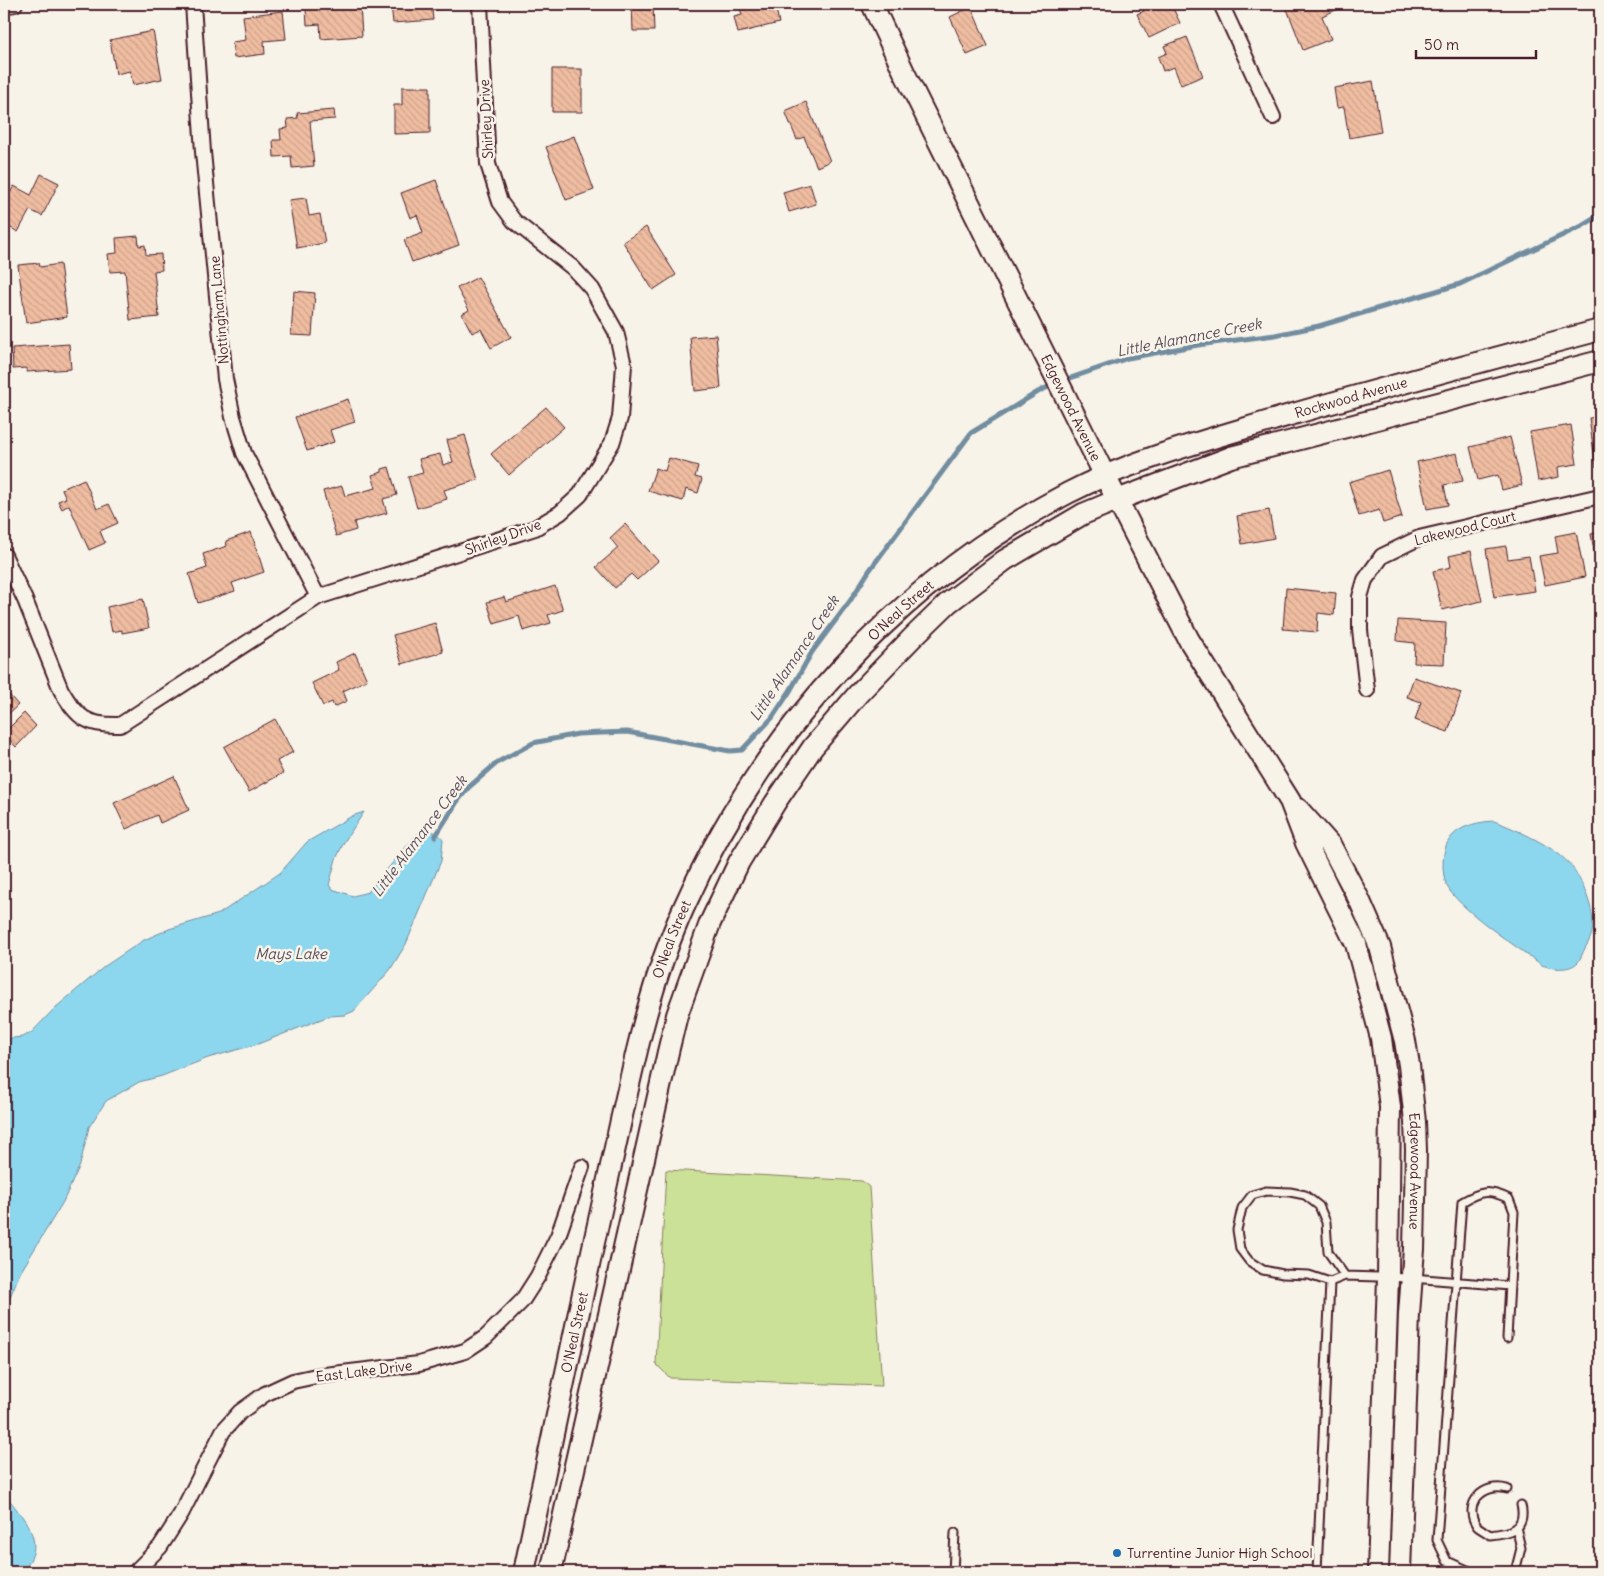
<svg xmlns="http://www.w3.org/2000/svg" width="1604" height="1576" viewBox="0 0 1604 1576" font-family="Delius,sans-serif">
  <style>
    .park { fill: #cbe197; stroke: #8a8061 }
    .water { fill: #8dd7ee; stroke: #728da0 }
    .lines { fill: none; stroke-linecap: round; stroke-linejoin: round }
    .stream { stroke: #728da0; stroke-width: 5 }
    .building { fill: url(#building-back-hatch); stroke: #4a1f2b }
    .lane-casing { stroke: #4a1f2b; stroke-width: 11 }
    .street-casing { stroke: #4a1f2b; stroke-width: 18 }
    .secondary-casing { stroke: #4a1f2b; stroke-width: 24 }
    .lane { stroke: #f7f3e8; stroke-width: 7 }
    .street { stroke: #f7f3e8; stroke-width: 14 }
    .secondary { stroke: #f7f3e8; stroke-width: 20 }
    .poi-dot { fill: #1f6fb2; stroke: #f7f3e8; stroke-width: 2 }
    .labels { text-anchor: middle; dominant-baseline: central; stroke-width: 5; stroke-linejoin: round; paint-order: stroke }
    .street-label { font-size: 14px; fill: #4a1f2b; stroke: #f7f3e8 }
    .poi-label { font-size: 14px; fill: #4a1f2b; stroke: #f7f3e8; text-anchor: start }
    .water-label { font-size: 15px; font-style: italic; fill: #5b4d5c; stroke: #f7f3e8 }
  </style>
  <defs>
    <pattern id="building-back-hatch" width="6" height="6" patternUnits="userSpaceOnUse" patternTransform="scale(1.25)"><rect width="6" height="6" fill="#efbda1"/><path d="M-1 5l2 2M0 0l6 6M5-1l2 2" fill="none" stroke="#cea28b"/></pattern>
  </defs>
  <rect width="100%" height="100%" fill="#f7f3e8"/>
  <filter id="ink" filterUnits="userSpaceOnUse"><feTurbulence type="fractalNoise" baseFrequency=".02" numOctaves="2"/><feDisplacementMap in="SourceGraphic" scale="10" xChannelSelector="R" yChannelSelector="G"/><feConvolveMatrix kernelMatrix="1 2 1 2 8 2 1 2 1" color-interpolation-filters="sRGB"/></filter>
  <g filter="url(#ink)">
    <!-- park -->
    <path class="park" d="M666 1170 862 1181 869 1187 882 1386 670 1378 656 1364Z"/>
    <!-- water -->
    <path class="water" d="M364 812 344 842 336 859 329 885 332 889 353 896 368 892 417 834C428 830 435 829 443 839L441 861 406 944 390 970 354 1011 345 1015 329 1016 258 1044 208 1058 162 1076 139 1082 106 1101 89 1127 80 1165 63 1202 20 1273 4 1311V1039L22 1037 31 1033 55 1008 105 966 144 940 169 929 219 914 280 873 307 842 352 816Z
      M1494 821C1516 829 1558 848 1572 867 1582 879 1593 908 1593 923 1593 933 1590 940 1585 948 1583 952 1581 958 1578 962 1570 971 1552 969 1542 965 1520 949 1455 907 1446 884 1442 873 1442 857 1446 846 1453 827 1476 822 1494 821Z
      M4 1493C21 1516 49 1541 24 1569H4Z"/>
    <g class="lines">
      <!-- stream -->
      <path class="stream" d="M1062 381 1128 358 1198 345 1275 335 1319 326 1460 284 1582 226 1600 215
        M435 837 457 802 469 787 498 762 533 743 578 734 627 732 730 751 742 750 772 718 790 691 812 652 850 601 869 571 971 433 1038 392 1054 384"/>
    </g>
    <!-- building -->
    <path class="building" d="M326 4H360L362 36 321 39 320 24 307 25 306 9 326 7Z
      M391 4H448V9L432 10 433 20 393 23Z
      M632 4H653L654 31H633Z
      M739 4H775L779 23 738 33 734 17 742 15Z
      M1141 4H1171L1180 23 1149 38 1137 14 1144 11Z
      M1285 4H1350L1322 16 1331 39 1303 50Z
      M971 7 988 46 967 55 950 17Z
      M283 11 286 39 264 41 265 54 234 58 232 42 246 40 243 16Z
      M153 31 162 79 133 85 130 71 116 74 110 40Z
      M1187 37 1203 76 1181 85 1174 67 1163 71 1158 57 1167 53 1164 46Z
      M552 69H582V112H552Z
      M1373 81 1381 132 1349 138 1344 107 1337 108 1334 88Z
      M402 87H430V133L394 134V105H402Z
      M806 102 830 161 817 167 804 137 797 140 785 111Z
      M334 110 335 119 310 121 314 166 292 168 291 156 274 157 273 140H281L280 129 288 128 287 119 298 118 297 113Z
      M574 136 594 190 566 200 546 147Z
      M41 174 59 183 42 216 30 210 18 232 4 224V190L10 193 14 186 31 195Z
      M436 180 459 245 412 262 404 240 423 233 417 215 410 218 401 193Z
      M810 184 816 204 789 212 783 192Z
      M306 198 309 216 320 214 325 243 297 248 289 200Z
      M646 227 676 275 653 290 623 242Z
      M138 236 139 246 145 245 146 255 161 254 162 270 154 271 159 317 130 320 125 271 110 272 108 254 117 253 116 238Z
      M39 263 40 267 60 264 67 317 26 323 18 265Z
      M478 277 511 337 491 348 481 329 472 333 462 314 469 310 457 288Z
      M294 291 315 293 312 336 291 335Z
      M716 335 721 388 695 391 690 337Z
      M69 344 71 369 27 372V368L13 369 12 348Z
      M348 399 355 422 330 430 334 442 307 451 295 417Z
      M546 407 564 427 509 475 491 454Z
      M1600 417V466L1596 467 1589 418Z
      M1571 425 1577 464 1558 467 1559 477 1538 481 1530 432Z
      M465 435 478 480 444 490 447 499 417 508 408 477 423 473 419 459 440 454 443 465 453 462 447 440Z
      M1510 437 1522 485 1502 490 1498 475 1478 480 1470 447Z
      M1457 453 1463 481 1444 485 1448 505 1427 509 1417 462Z
      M669 458 698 466 695 477 702 479 698 493 686 489 683 501 648 491 656 468 665 471Z
      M389 467 397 495 383 499 387 513 354 522 356 530 336 536 323 491 342 486 345 496 376 488 372 475 382 472V469Z
      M1388 470 1402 517 1383 523 1379 510 1359 516 1349 482Z
      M84 479 97 509 109 504 118 523 100 531 105 543 89 550 69 505 62 509 58 501 66 498 62 489Z
      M1269 510 1274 538 1242 544 1237 516Z
      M625 524 658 561 637 580 631 574 615 588 596 567 618 548 610 538Z
      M251 532 264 572 232 583 235 591 198 603 189 574 207 568 203 554 227 546 226 541Z
      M1576 532 1585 577 1545 585 1539 556 1558 553 1555 536Z
      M1600 532V572H1598L1591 534Z
      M1506 546 1508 559 1529 556 1535 591 1494 597 1486 549Z
      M1471 551 1482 601 1442 610 1433 571 1451 567 1449 556Z
      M555 586 563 610 548 615 551 623 523 631 519 616 494 624 487 602 504 597 506 602Z
      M1286 588 1336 593 1334 615 1318 613 1317 632 1283 629Z
      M143 599 149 628 122 633V630L112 632 107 607Z
      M1398 620 1446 623 1444 664 1414 663 1415 643 1397 641Z
      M435 623 443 652 402 664 393 635Z
      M355 653 367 680 343 691 347 701 334 707 332 702 323 706 312 683 339 670 336 662Z
      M1414 677 1461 693 1448 732 1415 720 1421 702 1407 697Z
      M4 689 18 705 4 718Z
      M24 713 36 726 16 747 4 733Z
      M275 719 293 752 277 761 283 773 249 792 224 747Z
      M174 776 189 810 160 823 157 815 126 829 114 803Z"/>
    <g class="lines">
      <defs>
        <path id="lane" d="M1345 1276 1328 1252 1326 1222 1319 1206 1305 1195 1290 1192 1266 1191 1252 1195 1242 1208 1237 1230 1240 1249 1249 1261 1263 1270 1283 1274 1309 1275 1330 1282 1345 1276 1412 1278 1510 1286
          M1507 1489C1483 1482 1462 1505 1477 1526 1480 1529 1486 1532 1490 1535 1509 1533 1527 1529 1521 1505
          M953 1572 955 1533
          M1317 1572 1330 1282
          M1472 1572 1447 1561 1437 1540 1462 1202C1480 1191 1489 1189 1509 1199L1514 1212 1507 1338
          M1515 1572 1521 1548 1516 1527"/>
        <path id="street" d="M193 4 203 152 225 379 233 417 244 453 318 597
          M1221 4 1273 117
          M4 6 15 4
          M4 555 25 600 61 690C77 718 87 726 120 725L318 597 535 528 560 513 580 495 612 443 620 418 624 365 616 332 592 289 573 268 514 221 500 202 488 164 480 4
          M1367 690 1360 630V597L1365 580 1382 556 1419 538 1600 496
          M135 1572 160 1547 181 1514 223 1431 240 1412 265 1394 293 1381 316 1376 419 1364 465 1351 486 1337 522 1301 538 1276 558 1236 582 1167"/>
        <g id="secondary">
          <path id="s1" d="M872 4 905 74 1105 476 1189 640 1290 801 1306 843 1356 944 1381 1038 1390 1107 1388 1278 1378 1572"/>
          <path id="s2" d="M1298 809 1331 846 1359 899 1380 947 1405 1041 1409 1065 1415 1122 1416 1150 1414 1249 1409 1314 1400 1572"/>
          <path id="s3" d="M524 1572C552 1438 580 1304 610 1170 630 1082 646 991 684 907 763 731 897 583 1068 493 1136 458 1211 439 1283 417 1388 386 1494 358 1600 330"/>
          <path d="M551 1572 668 1052 677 1015 710 923 739 862 775 803 813 747 858 694 913 637 948 603 1005 560 1083 514 1117 500 1231 457 1600 361"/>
        </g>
      </defs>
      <!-- lane casing -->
      <use href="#lane" class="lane-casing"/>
      <!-- street casing -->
      <use href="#street" class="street-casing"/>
      <!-- secondary casing -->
      <use href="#secondary" class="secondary-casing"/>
      <!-- lane -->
      <use href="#lane" class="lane"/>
      <!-- street -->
      <use href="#street" class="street"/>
      <!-- secondary -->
      <use href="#secondary" class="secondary"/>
    </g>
  </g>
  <!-- markers -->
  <circle class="poi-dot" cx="1117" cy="1553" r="5"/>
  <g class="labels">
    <!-- street labels -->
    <g class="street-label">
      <text transform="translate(486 119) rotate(-93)">Shirley Drive</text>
      <text transform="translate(219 310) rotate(-95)">Nottingham Lane</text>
      <text stroke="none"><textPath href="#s3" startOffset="1559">Rockwood Avenue</textPath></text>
      <text stroke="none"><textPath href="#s1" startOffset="450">Edgewood Avenue</textPath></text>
      <text transform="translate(1465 528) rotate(-14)">Lakewood Court</text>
      <text transform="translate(503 537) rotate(-20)">Shirley Drive</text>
      <text stroke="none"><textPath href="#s3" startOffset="1055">O'Neal Street</textPath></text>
      <text stroke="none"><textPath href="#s3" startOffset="650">O'Neal Street</textPath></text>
      <text stroke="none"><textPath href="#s2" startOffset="390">Edgewood Avenue</textPath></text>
      <text stroke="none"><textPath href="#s3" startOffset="245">O'Neal Street</textPath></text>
      <text transform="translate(364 1371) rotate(-7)">East Lake Drive</text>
    </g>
    <!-- poi labels -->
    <g class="poi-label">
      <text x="1127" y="1553">Turrentine Junior High School</text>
    </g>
    <!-- water labels -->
    <g class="water-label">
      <text transform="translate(1189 337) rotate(-11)">Little Alamance Creek</text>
      <text transform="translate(794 658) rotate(-56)">Little Alamance Creek</text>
      <text transform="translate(419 836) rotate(-53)">Little Alamance Creek</text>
      <text x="291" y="953">Mays Lake</text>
    </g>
  </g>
  <!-- margin -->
  <rect width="1604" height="1576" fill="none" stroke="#f7f3e8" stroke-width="20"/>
  <rect x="10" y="10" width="1584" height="1556" fill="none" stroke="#4a1f2b" stroke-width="2" filter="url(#ink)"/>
  <!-- scale -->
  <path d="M1416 50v8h120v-8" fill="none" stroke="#4a1f2b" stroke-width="2.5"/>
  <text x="1424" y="50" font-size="15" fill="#4a1f2b" stroke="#f7f3e8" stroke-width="4" paint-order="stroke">50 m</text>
</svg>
